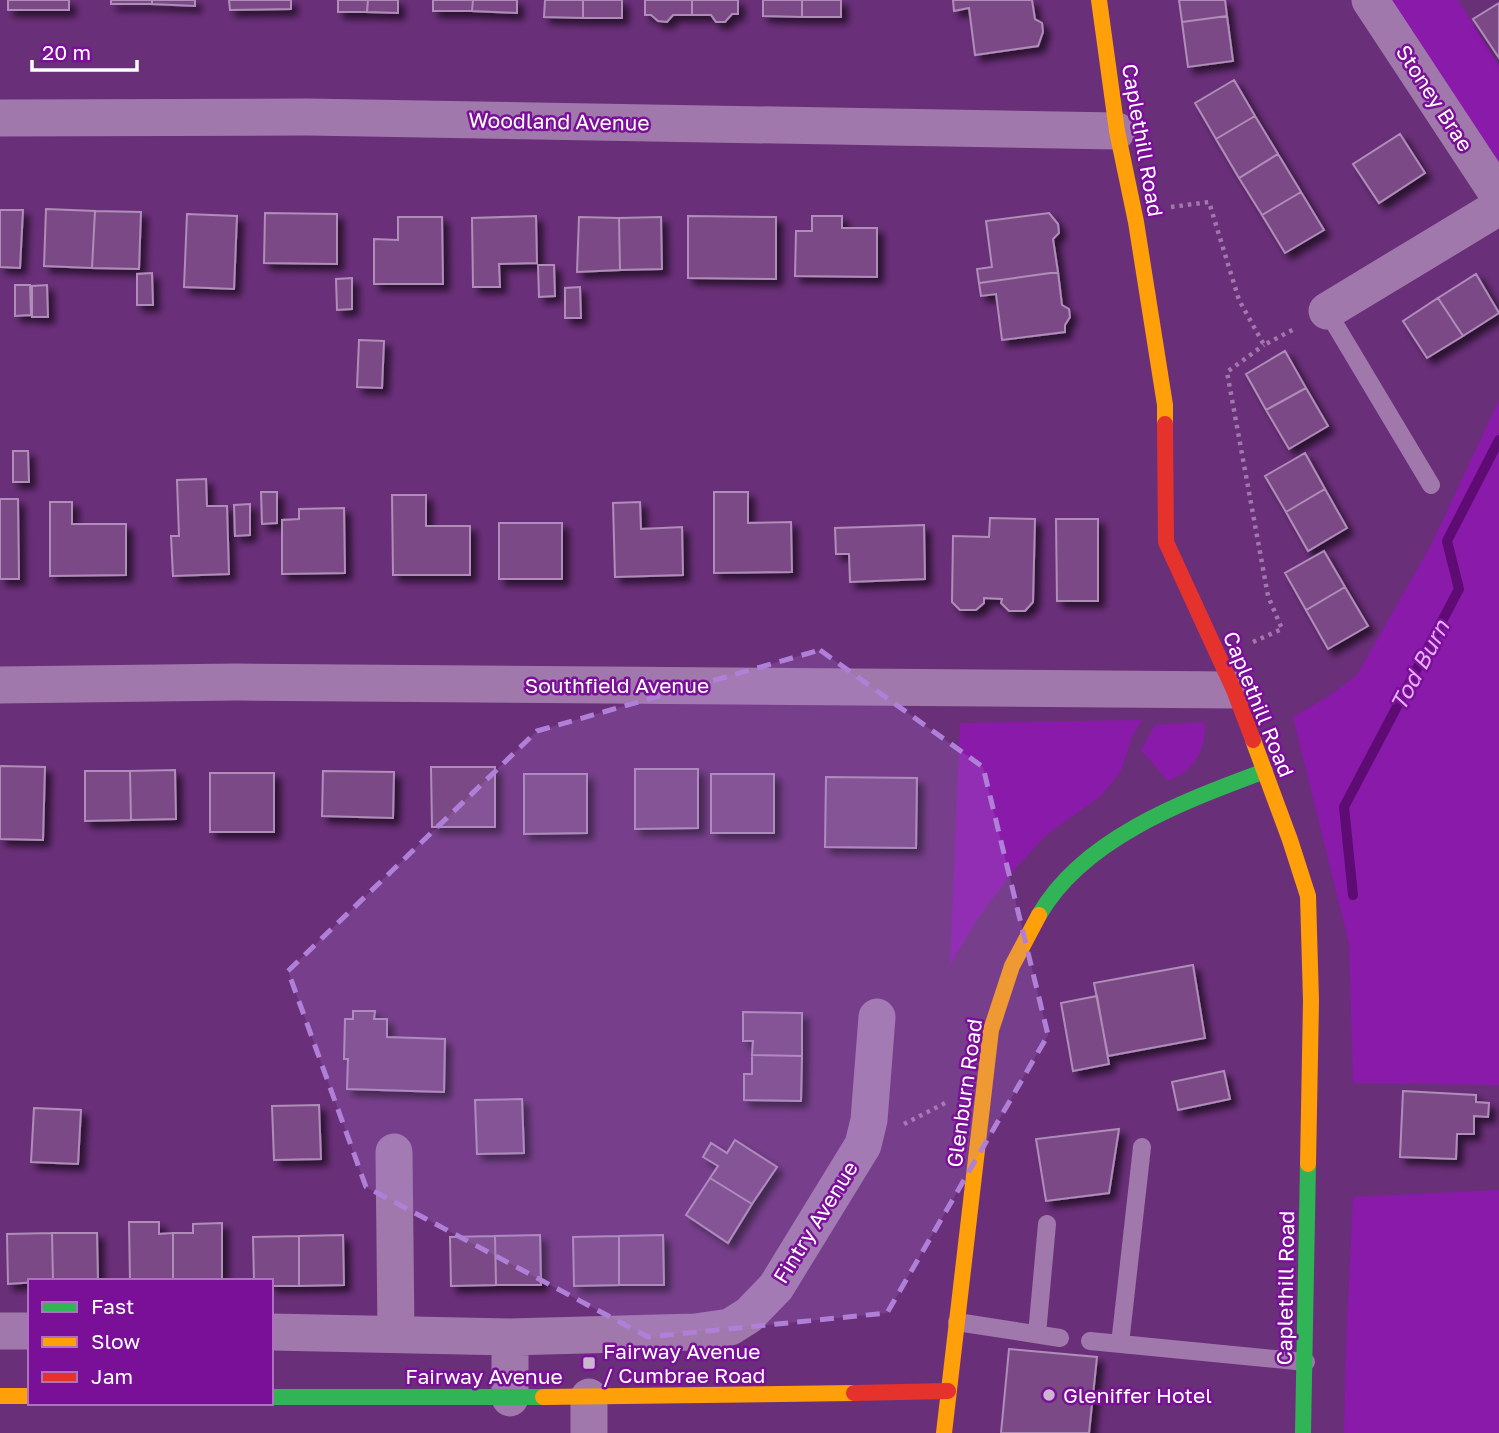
<svg xmlns="http://www.w3.org/2000/svg" width="1499" height="1433" viewBox="0 0 1499 1433" font-family="'Golos Text',sans-serif">
  <style>
    .green { fill: #8a1aaa }
    .lines { fill: none; stroke-linecap: round; stroke-linejoin: round }
    .stream { stroke: #5e0c74; stroke-width: 10 }
    .building { fill: #7a4a86; stroke: #af8db8; stroke-width: 2; filter: url(#shadow) }
    .path { stroke: #a078ab; stroke-width: 4.5; stroke-dasharray: 3.5 5; stroke-linecap: butt }
    .lane { stroke: #a078ab; stroke-width: 18 }
    .street { stroke: #a078ab; stroke-width: 37 }
    .fast { stroke: #30b455; stroke-width: 16 }
    .slow { stroke: #ff9f0a; stroke-width: 16 }
    .jam { stroke: #e5322d; stroke-width: 16 }
    .marked { fill: #b080d9; fill-opacity: 0.2; stroke: #b080d9; stroke-width: 5; stroke-dasharray: 14 9; stroke-linejoin: round }
    .poi-dot { fill: #cbb6d0; stroke: #7b1098; stroke-width: 2.5 }
    .labels { text-anchor: middle; dominant-baseline: central; stroke-width: 5; stroke-linejoin: round; paint-order: stroke }
    .street-label { font-size: 21px; fill: #fff; stroke: #7b1098 }
    .poi-label { font-size: 21px; fill: #fff; stroke: #7b1098; text-anchor: start }
    .water-label { font-size: 23px; font-style: italic; fill: #e9acfb; stroke: #7b1098 }
  </style>
  <defs>
    <filter id="shadow"><feDropShadow dx="6" dy="6" stdDeviation="3.5" flood-color="#0009"/></filter>
  </defs>
  <rect width="100%" height="100%" fill="#6a2f79"/>
  <!-- green -->
  <path class="green" d="M1387 0H1458L1499 65V179Z
    M1499 400V1085L1353 1083 1349 944 1293 717 1329 696 1357 675 1432 543Z
    M1142 720 1132 737 1121 771 1102 795 1045 836 1015 869 978 918 950 965 960 723Z
    M1205 722C1206 750 1195 770 1168 781L1141 750 1155 725Z
    M1499 1190V1433H1344L1346 1343 1353 1197Z"/>
  <g class="lines">
    <!-- stream -->
    <path class="stream" d="M1353 895 1344 807 1459 589 1447 541 1499 440"/>
  </g>
  <!-- building -->
  <path class="building" d="M8 0H69V10H8Z
    M111 0H152V4H111Z
    M152 0H195V6L152 4Z
    M229 0H291V9L230 10Z
    M338 0H368L367 12H338Z
    M368 0H398V13L367 12Z
    M433 0H473L472 11H433Z
    M473 0H517V13L472 11Z
    M545 0H583V18L544 17Z
    M583 0H622V18H583Z
    M645 0H692V15H673L667 22 658 21 651 15H645Z
    M692 0H738V14H732L725 22H716L711 15H692Z
    M763 0H802V17L763 16Z
    M802 0H841V17H802Z
    M953 0H1032L1035 19 1042 23 1043 32 1038 46 975 55 969 8 954 11Z
    M1179 0H1225L1227 16 1182 22Z
    M1499 3V58L1473 19Z
    M1227 16 1233 61 1188 67 1182 22Z
    M1234 80 1255 116 1216 139 1195 103Z
    M1255 116 1278 154 1239 178 1216 139Z
    M1400 134 1425 173 1379 203 1353 164Z
    M1278 154 1301 192 1262 215 1239 178Z
    M1301 192 1324 230 1285 253 1262 215Z
    M46 209 95 211 92 268 44 266Z
    M0 210H23L20 268 0 267Z
    M95 211 141 212 139 269 92 268Z
    M265 213 337 214V264L264 263Z
    M1049 213 1058 224 1059 233 1053 239 1058 272 979 283 977 269 992 267 986 221Z
    M187 214 237 216 234 289 184 287Z
    M536 216 537 263 499 264 500 287H473L472 218Z
    M688 216 776 217V279L688 278Z
    M812 216H842V228H877V277L795 276 796 231H812Z
    M398 217H442L443 284H374V239L398 240Z
    M579 217 619 218 620 270 577 272Z
    M661 217 662 269 620 270 619 218Z
    M538 265H554L555 296 539 297Z
    M1058 272 1062 305 1069 309 1070 317 1065 325V332L1002 340 996 294 981 296 979 283Z
    M152 273 153 305H137V274Z
    M1476 274 1499 313 1463 336 1438 298Z
    M352 278V309L337 310 336 279Z
    M15 285H30L31 315 15 316Z
    M47 285 48 317H32V286Z
    M580 287 581 318H565V288Z
    M1438 298 1463 336 1427 358 1403 321Z
    M359 340 384 341 382 388 357 387Z
    M1285 351 1306 388 1266 410 1246 374Z
    M1306 388 1328 426 1289 449 1266 410Z
    M13 451H28L29 482H13Z
    M1305 453 1325 489 1286 512 1265 476Z
    M206 479 207 506H227L229 574 173 576 171 536H179L177 480Z
    M1325 489 1347 528 1308 551 1286 512Z
    M261 492H277V523L262 524Z
    M714 492H748V523L791 522 792 572 714 573Z
    M392 495H426V526H470V575H393Z
    M0 499H18L19 579H0Z
    M50 502H72V524H126V575L50 576Z
    M640 502 641 529 682 527 683 575 615 577 613 503Z
    M250 504V535L235 536 234 505Z
    M344 508 345 573 282 574V520L299 519V509Z
    M990 518 1035 519 1033 602 1025 611H1009L1001 603 1002 599 984 598V603L976 610H960L952 602 953 536 989 537Z
    M1056 519H1098V601H1057Z
    M499 523H562V579H499Z
    M924 525 925 579 850 582 849 554H836L835 528Z
    M1324 551 1345 587 1306 610 1285 573Z
    M1345 587 1368 626 1328 649 1306 610Z
    M0 766 45 767 43 840 0 839Z
    M431 767H495V827H432Z
    M635 769H698V828L635 829Z
    M175 770 176 819 131 820 130 771Z
    M85 771H130L131 820 85 821Z
    M323 771 394 772 393 818 322 816Z
    M210 773H274V832H210Z
    M524 774H587V833L524 834Z
    M711 774H774V833H711Z
    M826 777 917 778 916 848 825 847Z
    M1193 965 1205 1038 1108 1056 1094 983Z
    M1097 996 1109 1064 1073 1071 1061 1003Z
    M353 1011H375L374 1019H387V1037L445 1039 444 1092 347 1089 348 1059H344L345 1019H353Z
    M743 1012 802 1013V1056L752 1055 753 1041H743Z
    M752 1055 802 1056 801 1101 744 1100V1074H752Z
    M1224 1071 1230 1099 1178 1110 1172 1082Z
    M1403 1091 1476 1095V1102L1489 1103 1488 1117 1474 1116V1134H1457L1456 1159 1400 1157Z
    M522 1099 524 1153 477 1154 475 1100Z
    M319 1105 321 1159 274 1160 272 1106Z
    M34 1108 81 1110 78 1164 31 1162Z
    M1119 1129 1109 1193 1046 1201 1036 1139Z
    M735 1140 777 1167 752 1204 710 1178 718 1166 703 1157 711 1143 727 1153Z
    M710 1178 752 1204 728 1243 686 1215Z
    M129 1222H159V1234L173 1233V1281H130Z
    M222 1223V1281H173V1233H193V1224Z
    M52 1233 53 1281 8 1284 7 1234Z
    M52 1233H97L98 1281H53Z
    M343 1235 344 1285 299 1286V1236Z
    M540 1235 541 1285H496L495 1236Z
    M663 1235 664 1285H619V1236Z
    M299 1236V1286H271V1281H254L253 1237Z
    M495 1236 496 1285 451 1286 450 1237Z
    M619 1236V1285L574 1286 573 1237Z
    M1009 1349 1097 1357 1089 1433H1001Z"/>
  <g class="lines">
    <!-- path -->
    <path class="path" d="M1171 207 1209 202 1239 300 1264 345 1296 328
      M1253 642 1282 629 1268 596 1227 372 1264 345
      M904 1124 947 1102"/>
    <!-- lane -->
    <path class="lane" d="M1327 311 1431 485
      M957 1322 1060 1338
      M1037 1334 1047 1224
      M1090 1341 1306 1362
      M1120 1344 1142 1147"/>
    <!-- street -->
    <path class="street" d="M1370 0 1499 196
      M0 118 307 117 1117 131
      M1327 311 1499 207
      M0 685 237 682 1234 690
      M394 1152 396 1333
      M0 1331H30
      M271 1332 510 1337 695 1332 730 1327 749 1315 776 1287 863 1145 869 1120 877 1017
      M510 1337V1398
      M589 1433V1397"/>
    <!-- fast -->
    <path class="fast" d="M1039 915C1084 837 1185 801 1265 771
      M271 1397H543
      M1303 1433 1308 1164"/>
    <!-- slow -->
    <path class="slow" d="M1099 0 1117 131 1136 222 1165 405V424
      M1253 740 1290 840 1308 896 1311 1001 1308 1164
      M0 1396H30
      M543 1397 854 1393
      M944 1433 991 1030 1012 966 1039 915"/>
    <!-- jam -->
    <path class="jam" d="M1165 424 1166 542 1234 690 1253 740
      M854 1393 948 1391"/>
  </g>
  <!-- marked area -->
  <path class="marked" d="M820 650 983 767 1048 1035 887 1313 648 1337 366 1187 288 971 537 731Z"/>
  <!-- markers -->
  <g class="poi-dot">
    <rect x="582" y="1356" width="14" height="14" rx="3.5"/>
    <circle cx="1049" cy="1395" r="7"/>
  </g>
  <g class="labels">
    <!-- street labels -->
    <g class="street-label">
      <text transform="translate(1435 98) rotate(57)">Stoney Brae</text>
      <text transform="translate(559 121) rotate(1)">Woodland Avenue</text>
      <text transform="translate(1143 140) rotate(80)">Caplethill Road</text>
      <text x="617" y="685">Southfield Avenue</text>
      <text transform="translate(1259 704) rotate(68)">Caplethill Road</text>
      <text transform="translate(964 1093) rotate(-82)">Glenburn Road</text>
      <text transform="translate(815 1222) rotate(-58)">Fintry Avenue</text>
      <text transform="translate(1285 1288) rotate(-89)">Caplethill Road</text>
      <text x="484" y="1376">Fairway Avenue</text>
    </g>
    <!-- poi labels -->
    <g class="poi-label">
      <text x="603" y="1351">Fairway Avenue<tspan x="603" dy="24">/ Cumbrae Road</tspan></text>
      <text x="1063" y="1395">Gleniffer Hotel</text>
    </g>
    <!-- water labels -->
    <g class="water-label">
      <text transform="translate(1419 665) rotate(-62)">Tod Burn</text>
    </g>
  </g>
  <!-- legend -->
  <rect x="28" y="1279" width="245" height="126" fill="#7b1098" stroke="#b070c1" stroke-width="2"/>
  <rect x="42" y="1302" width="35" height="10" fill="#30b455" stroke="#b070c1" stroke-width="2"/>
  <text x="91" y="1314" font-size="21" fill="#ffffff">Fast</text>
  <rect x="42" y="1337" width="35" height="10" fill="#ff9f0a" stroke="#b070c1" stroke-width="2"/>
  <text x="91" y="1349" font-size="21" fill="#ffffff">Slow</text>
  <rect x="42" y="1372" width="35" height="10" fill="#e5322d" stroke="#b070c1" stroke-width="2"/>
  <text x="91" y="1384" font-size="21" fill="#ffffff">Jam</text>
  <!-- scale -->
  <path d="M32 60v10h105v-10" fill="none" stroke="#ffffff" stroke-width="3.5"/>
  <text x="42" y="60" font-size="21" fill="#ffffff" stroke="#7b1098" stroke-width="5" paint-order="stroke">20 m</text>
</svg>
